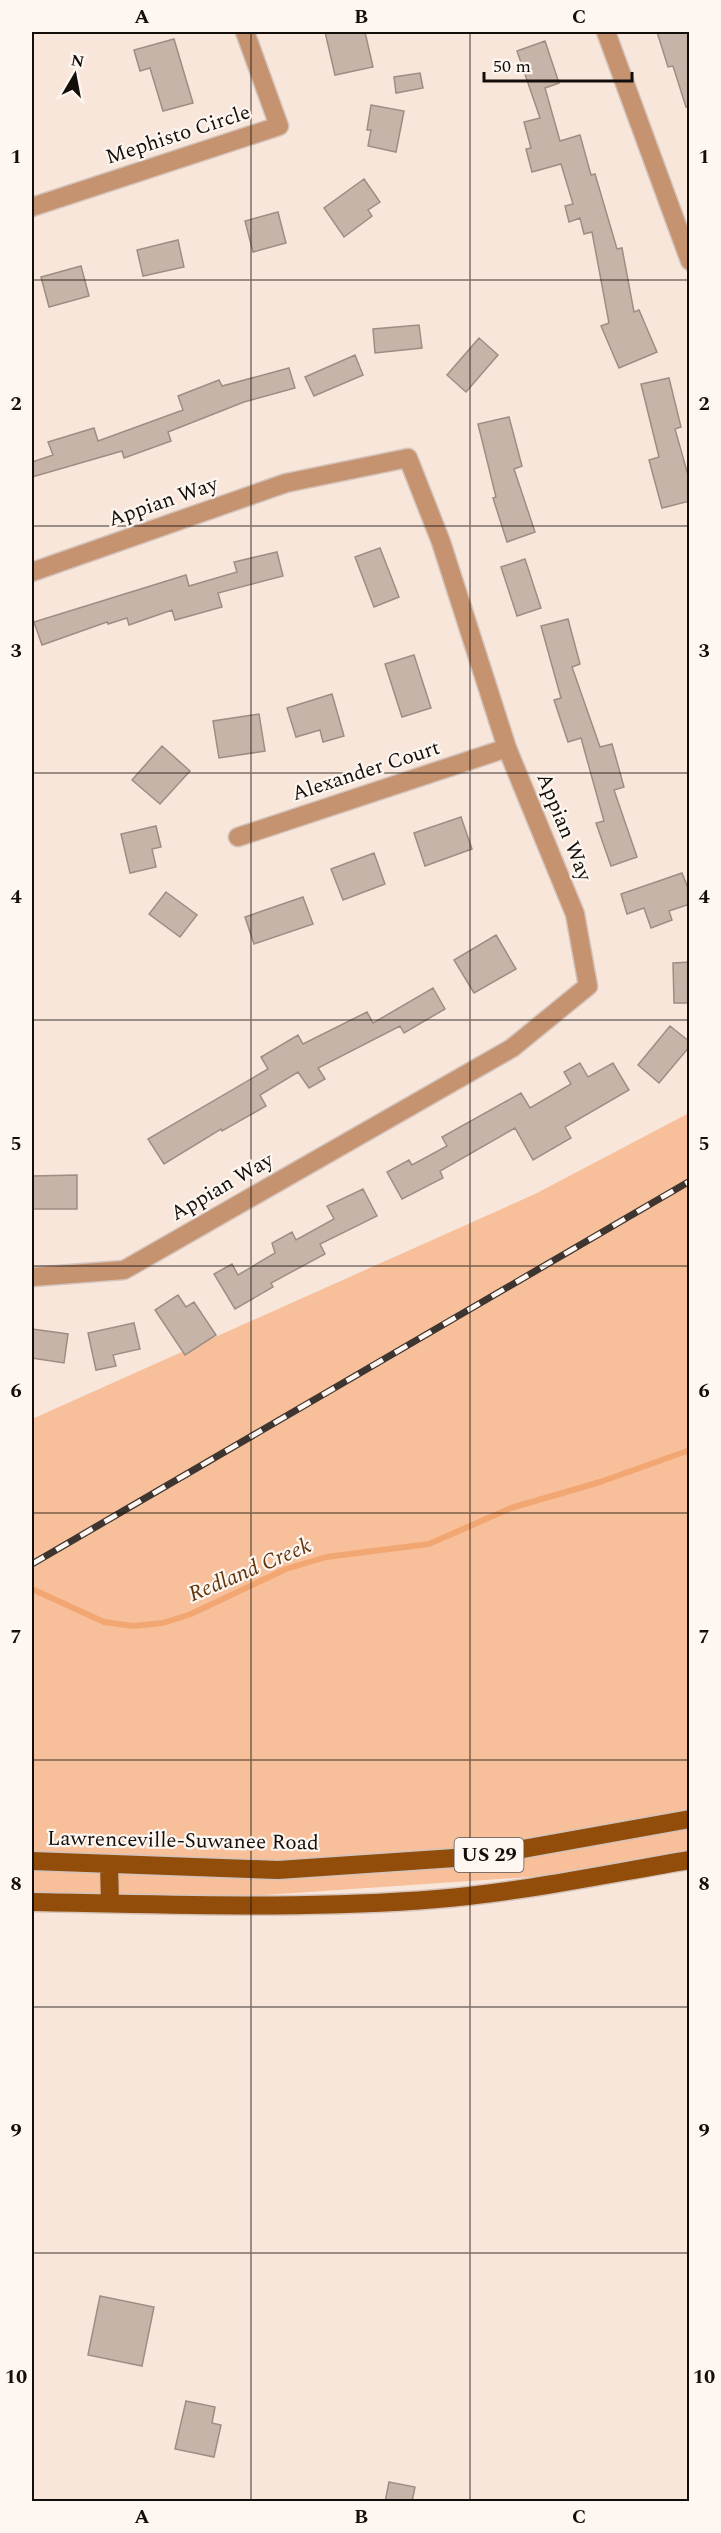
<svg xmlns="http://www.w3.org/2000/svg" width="721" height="2533" viewBox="0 0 721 2533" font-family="Spectral,serif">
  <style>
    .green { fill: #f7c09b }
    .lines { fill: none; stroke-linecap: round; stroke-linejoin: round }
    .stream { stroke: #f2a772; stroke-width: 6 }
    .building { fill: #c6b4a9; stroke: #9e8d82; stroke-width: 1.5 }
    .street-casing { stroke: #d4c3ba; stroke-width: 21 }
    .primary-casing { stroke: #d4c3ba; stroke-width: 21 }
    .street { stroke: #c69370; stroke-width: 18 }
    .primary { stroke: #934d0a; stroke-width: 18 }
    .rail-casing { stroke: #3e3531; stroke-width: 7 }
    .rail { stroke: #fdf6f1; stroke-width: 4.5; stroke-dasharray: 14; stroke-linecap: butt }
    .grid { fill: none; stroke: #140e0b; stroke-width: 1.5; stroke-opacity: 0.55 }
    .labels { text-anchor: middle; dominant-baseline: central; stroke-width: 4.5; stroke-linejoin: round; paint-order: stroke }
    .shield { fill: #fdf6f1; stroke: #5a5450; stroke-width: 1.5 }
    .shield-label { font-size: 20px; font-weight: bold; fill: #140e0b }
    .street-label { font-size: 21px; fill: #140e0b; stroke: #fdf6f1 }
    .water-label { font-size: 22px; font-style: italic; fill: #63330a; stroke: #fdf6f1 }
    .neatline { fill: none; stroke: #140e0b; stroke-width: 2 }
    .grid-label { font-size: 20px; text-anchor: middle; font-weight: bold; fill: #140e0b }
  </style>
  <rect width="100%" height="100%" fill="#f9e6db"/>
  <!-- green -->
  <path class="green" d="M689 1113V1866L32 1911V1419L535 1194Z"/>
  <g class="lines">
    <!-- stream -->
    <path class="stream" d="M32 1589 104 1622 133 1626 163 1623 191 1614 286 1569 326 1557 429 1544 511 1508 600 1482 690 1450"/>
  </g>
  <!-- building -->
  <path class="building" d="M325 32H365L373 67 335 75Z
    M657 32H687L690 38V107H686L673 66 668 67Z
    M174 39 193 103 163 111 150 68 140 71 134 50Z
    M545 41 559 83 545 88 560 141 580 135 591 175 595 174 617 249 622 248 634 312 639 310 657 352 619 368 601 326 609 323 592 232 584 234 580 218 569 222 565 206 573 204 561 164 532 172 526 149 531 148 524 122 540 118 517 51Z
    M420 73 423 88 396 93 394 77Z
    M371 105 404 111 396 152 368 146 371 130H367Z
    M364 179 380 202 368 210 372 216 344 237 324 208Z
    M278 212 286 243 253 252 245 221Z
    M178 240 184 267 143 276 137 250Z
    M81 266 89 296 49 307 41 277Z
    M419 325 422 348 375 353 373 329Z
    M479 338 498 355 466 392 447 375Z
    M355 355 363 375 314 396 305 377Z
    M289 368 295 388 244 402 168 432 171 441 124 458 122 451 32 477V462L53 455 48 442 94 428 98 441 183 410 178 396 219 380 222 386Z
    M669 378 681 427 675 429 690 482V501L662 508 649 460 659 457 641 384Z
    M509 417 522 466 514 469 535 532 507 542 493 498 496 497 478 424Z
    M380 548 399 597 374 607 355 557Z
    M277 552 283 576 218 593 222 607 175 620 172 610 129 625 127 618 108 624 107 622 42 645 34 622 186 575 189 586 237 572 234 562Z
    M525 559 541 608 517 616 501 567Z
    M568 619 580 664 572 667 600 747 612 744 624 787 614 790 637 857 611 866 596 823 604 821 581 738 568 742 554 700 561 698 541 626Z
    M414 655 431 708 402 717 385 664Z
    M332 694 344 736 323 742 320 730 296 737 287 708Z
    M259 714 265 751 219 758 213 721Z
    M162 746 190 771 160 804 132 780Z
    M461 817 472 849 425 866 414 833Z
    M156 826 161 847 152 849 156 867 130 873 121 834Z
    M374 853 385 884 343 900 331 869Z
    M682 873 690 893V904L669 911 672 920 651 928 644 908 627 914 621 894Z
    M166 892 197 915 180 937 149 914Z
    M303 897 313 924 254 944 245 917Z
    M496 935 516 969 474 993 454 960Z
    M690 962V1003H674L673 963Z
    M433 988 445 1009 404 1033 400 1026 318 1068 325 1079 309 1088 298 1072 260 1095 266 1106 222 1131 221 1129 164 1164 148 1139 268 1069 261 1057 298 1035 303 1044 367 1012 373 1023Z
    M670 1026 690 1042V1046L659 1083 638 1065Z
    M580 1063 588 1077 613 1063 629 1090 565 1127 571 1138 533 1160 515 1128 440 1171 443 1178 402 1199 387 1172 409 1160 412 1165 447 1146 442 1137 521 1093 530 1108 571 1084 564 1072Z
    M77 1175V1209H32V1176Z
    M363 1189 377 1216 320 1244 325 1254 271 1283 273 1287 235 1309 214 1274 232 1264 238 1275 275 1253 272 1243 292 1232 296 1240 334 1219 327 1206Z
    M178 1295 186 1307 194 1302 216 1335 185 1355 155 1310Z
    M134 1323 140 1349 113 1355 116 1366 96 1370 88 1333Z
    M32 1329 68 1334 64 1363 32 1358Z
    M100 2296 154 2307 142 2366 88 2355Z
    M186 2401 215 2407 212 2423 221 2425 214 2457 175 2449Z
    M389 2482 415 2487 412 2502H385Z"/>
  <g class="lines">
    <defs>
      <path id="street" d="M606 32 690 261
        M32 207 279 126 245 32
        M32 572 286 483 408 458 441 542 507 748 575 914 588 986 512 1048 124 1270 32 1277
        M238 837 507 748"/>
      <path id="primary" d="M32 1861 278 1870 484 1856 690 1819
        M109 1864 110 1903
        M32 1902C167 1904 302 1910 437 1899 522 1892 606 1874 690 1860"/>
    </defs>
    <!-- street casing -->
    <use href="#street" class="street-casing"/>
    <!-- primary casing -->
    <use href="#primary" class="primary-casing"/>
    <!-- street -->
    <use href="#street" class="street"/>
    <!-- primary -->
    <use href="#primary" class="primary"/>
    <defs>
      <path id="rail" d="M32 1564 690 1181"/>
    </defs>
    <!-- rail casing -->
    <use href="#rail" class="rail-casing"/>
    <!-- rail -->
    <use href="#rail" class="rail"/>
  </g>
  <!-- grid -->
  <path class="grid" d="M251 32V2502M470 32V2502M32 280H690M32 526H690M32 773H690M32 1020H690M32 1266H690M32 1513H690M32 1760H690M32 2007H690M32 2253H690"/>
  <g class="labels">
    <!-- shield labels -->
    <rect class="shield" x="454.5" y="1838" width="69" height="34" rx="4.5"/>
    <g class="shield-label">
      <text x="489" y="1855">US 29</text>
    </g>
    <!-- street labels -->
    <g class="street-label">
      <text transform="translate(178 135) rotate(-18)">Mephisto Circle</text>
      <text transform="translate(163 502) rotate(-19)">Appian Way</text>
      <text transform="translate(366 771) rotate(-18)">Alexander Court</text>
      <text transform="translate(564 827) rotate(68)">Appian Way</text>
      <text transform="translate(222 1187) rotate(-30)">Appian Way</text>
      <text transform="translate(183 1841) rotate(1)">Lawrenceville-Suwanee Road</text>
    </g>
    <!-- water labels -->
    <g class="water-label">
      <text transform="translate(250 1570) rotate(-23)">Redland Creek</text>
    </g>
  </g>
  <!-- border -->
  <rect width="721" height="2533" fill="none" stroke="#fdf6f1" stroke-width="66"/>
  <!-- north arrow -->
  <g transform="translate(75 75) rotate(10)" stroke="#fdf6f1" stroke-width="4.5" paint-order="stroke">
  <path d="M0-4.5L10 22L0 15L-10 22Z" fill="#140e0b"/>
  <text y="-9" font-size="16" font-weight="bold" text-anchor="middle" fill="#140e0b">N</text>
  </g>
  <!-- scale -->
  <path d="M484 72v9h148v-9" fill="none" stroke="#140e0b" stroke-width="3"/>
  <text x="493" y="72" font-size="18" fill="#140e0b" stroke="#fdf6f1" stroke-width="4.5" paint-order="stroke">50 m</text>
  <rect x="33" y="33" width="655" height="2467" class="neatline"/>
  <g class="grid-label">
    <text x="142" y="23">A</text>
    <text x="361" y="23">B</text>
    <text x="579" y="23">C</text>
    <text x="16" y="163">1</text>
    <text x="704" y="163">1</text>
    <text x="16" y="410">2</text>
    <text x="704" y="410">2</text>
    <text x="16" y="657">3</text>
    <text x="704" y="657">3</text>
    <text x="16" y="903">4</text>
    <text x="704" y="903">4</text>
    <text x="16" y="1150">5</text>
    <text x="704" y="1150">5</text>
    <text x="16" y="1397">6</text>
    <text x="704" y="1397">6</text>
    <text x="16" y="1643">7</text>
    <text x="704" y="1643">7</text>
    <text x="16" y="1890">8</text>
    <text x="704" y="1890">8</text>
    <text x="16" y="2137">9</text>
    <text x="704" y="2137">9</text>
    <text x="16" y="2383">10</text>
    <text x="704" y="2383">10</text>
    <text x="142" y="2523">A</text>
    <text x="361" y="2523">B</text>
    <text x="579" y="2523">C</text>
  </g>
</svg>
